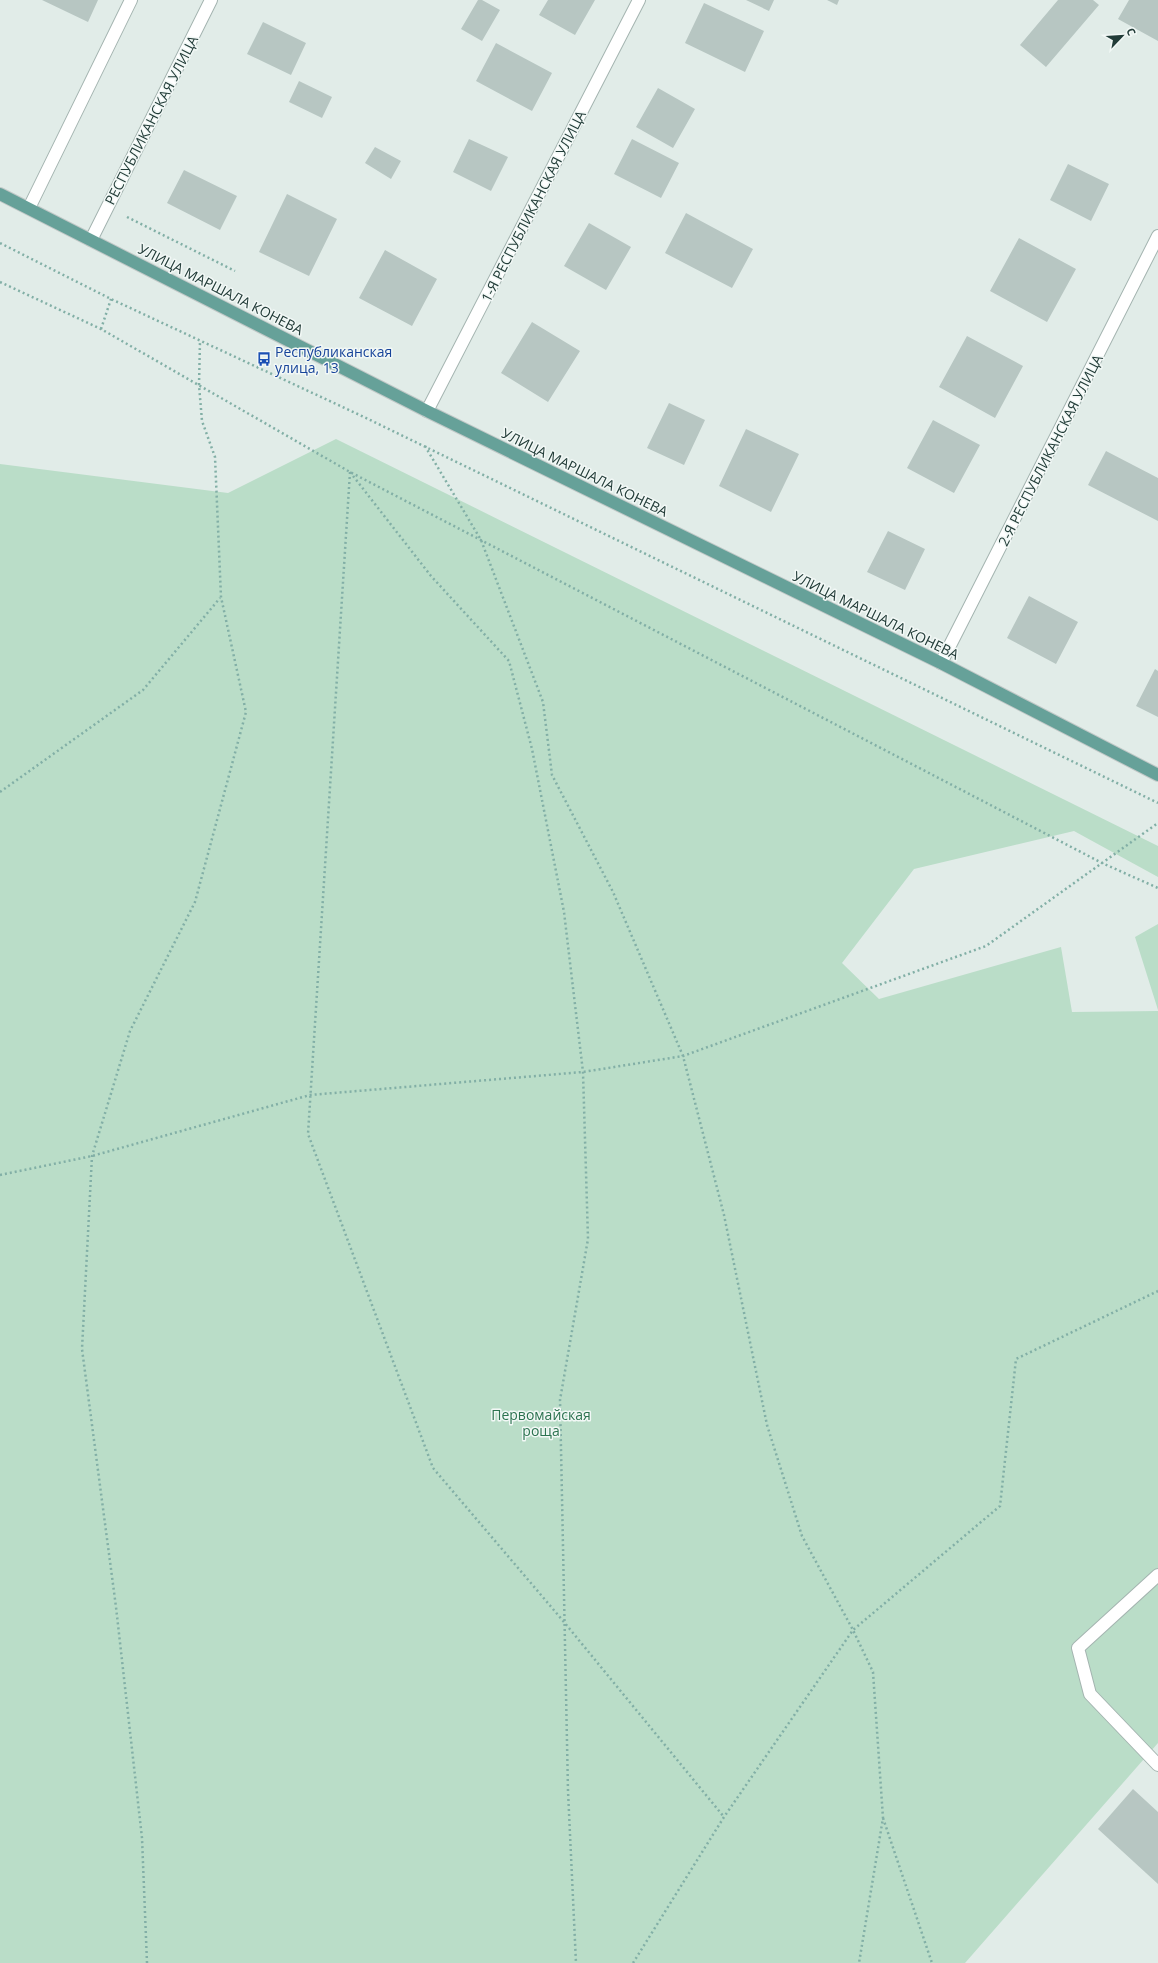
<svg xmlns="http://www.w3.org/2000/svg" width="1158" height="1963" viewBox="0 0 1158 1963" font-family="'Open Sans',sans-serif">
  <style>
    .green { fill: #baddc8 }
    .building { fill: #b7c6c2 }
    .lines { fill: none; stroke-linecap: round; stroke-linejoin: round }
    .service-casing { stroke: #a4b4b0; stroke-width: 14 }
    .minor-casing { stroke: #a4b4b0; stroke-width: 14 }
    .primary-casing { stroke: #c1c8c7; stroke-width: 14 }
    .path { stroke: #82afa6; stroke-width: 2.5; stroke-dasharray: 2 3; stroke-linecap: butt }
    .service { stroke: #fff; stroke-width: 12 }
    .minor { stroke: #fff; stroke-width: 12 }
    .primary { stroke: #66a199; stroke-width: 12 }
    .labels { text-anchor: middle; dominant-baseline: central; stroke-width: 3; stroke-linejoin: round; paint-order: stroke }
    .street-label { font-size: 14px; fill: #223c38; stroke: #f2f8f6 }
    .transit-label { font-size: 14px; fill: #164399; stroke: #f2f8f6; text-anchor: start }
    .park-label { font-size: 14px; fill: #2c7350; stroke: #f2f8f6 }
  </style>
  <rect width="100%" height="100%" fill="#e1ece8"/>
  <!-- green -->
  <path class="green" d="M336 439 1158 846V877L1074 831 914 869 842 963 879 999 1061 947 1072 1012 1158 1011V1743L965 1963H0V464L228 493Z
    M1158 924V1010L1135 937Z"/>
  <!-- building -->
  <path class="building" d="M42 0H98L88 22Z
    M478 0H482L500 10 482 41 461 29Z
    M548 0H595L575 35 539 15Z
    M746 0H774L769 11Z
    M827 0H839L837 5Z
    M1058 0H1093L1099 5 1046 67 1020 45Z
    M1129 0H1158V41L1118 19Z
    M704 3 764 31 745 72 685 43Z
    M263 22 306 43 291 75 247 54Z
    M496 43 552 73 532 111 476 81Z
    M299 81 332 97 322 118 289 102Z
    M658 88 695 109 673 148 636 127Z
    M469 139 508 157 491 191 453 172Z
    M632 139 679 163 661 198 614 174Z
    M375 147 401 161 391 179 365 163Z
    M1068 164 1109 184 1091 221 1050 200Z
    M184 170 237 196 220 230 167 203Z
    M287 194 337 219 309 276 259 252Z
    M686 213 753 249 732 288 665 253Z
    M589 223 631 247 606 290 564 266Z
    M1019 238 1076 269 1047 322 990 291Z
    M385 250 437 279 412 326 359 298Z
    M532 322 580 351 548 402 501 373Z
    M967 336 1023 366 995 418 939 387Z
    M669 403 705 420 684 465 647 448Z
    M933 420 980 445 954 493 907 468Z
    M746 429 799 454 771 512 719 486Z
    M1106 451 1158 478V521L1088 485Z
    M888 531 925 549 905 590 867 572Z
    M1029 596 1078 622 1056 664 1007 638Z
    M1155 669 1158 671V717L1136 706Z
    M1133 1789 1158 1812V1884L1098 1829Z"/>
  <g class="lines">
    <defs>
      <path id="service" d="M29 208 131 0
        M1158 1575 1078 1648 1090 1694 1158 1765"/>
      <path id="minor" d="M91 240 211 0
        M427 411 639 0
        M941 663 1158 236"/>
      <path id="primary" d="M0 194 427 411 941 663 1158 775"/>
    </defs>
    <!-- service casing -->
    <use href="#service" class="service-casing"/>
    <!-- minor casing -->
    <use href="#minor" class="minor-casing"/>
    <!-- primary casing -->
    <use href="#primary" class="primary-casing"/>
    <!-- path -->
    <path class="path" d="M127 217 235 271
      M0 243 111 299 364 417 1158 803
      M0 282 101 329 350 472 1102 863 1158 888
      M101 329 111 299
      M425 446 481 540 543 702 552 775 613 892 683 1056 724 1215 767 1425 802 1536 853 1630 873 1672 883 1818 859 1963
      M350 472 431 576 509 661 532 749 564 912 583 1072 588 1239 560 1400 568 1791 576 1963
      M350 472 308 1134 433 1468 564 1622 724 1817
      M0 792 143 690 220 598
      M0 1175 92 1156 310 1095 583 1072 683 1056 986 946 1158 823
      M883 1818 932 1963
      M147 1963 142 1838 116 1607 82 1349 92 1156 130 1031 195 902 246 712 221 597 215 457 202 421 199 385 200 341
      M633 1963 724 1817 853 1630 1000 1506 1016 1359 1158 1291"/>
    <!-- service -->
    <use href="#service" class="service"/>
    <!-- minor -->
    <use href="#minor" class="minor"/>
    <!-- primary -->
    <use href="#primary" class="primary"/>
  </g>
  <!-- icons -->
  <defs>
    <symbol id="bus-bare" viewBox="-9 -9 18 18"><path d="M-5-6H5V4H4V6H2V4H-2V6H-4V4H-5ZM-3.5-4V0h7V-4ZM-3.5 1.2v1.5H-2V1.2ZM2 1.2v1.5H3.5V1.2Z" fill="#1a4fb4" stroke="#f2f8f6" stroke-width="2.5" paint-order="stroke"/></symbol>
  </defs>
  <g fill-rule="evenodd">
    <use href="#bus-bare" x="254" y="349" width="20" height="20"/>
  </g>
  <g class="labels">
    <!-- street labels -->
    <g class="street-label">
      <text transform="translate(151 120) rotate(-63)">РЕСПУБЛИКАНСКАЯ УЛИЦА</text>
      <text transform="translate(533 206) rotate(-63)">1-Я РЕСПУБЛИКАНСКАЯ УЛИЦА</text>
      <text transform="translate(221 289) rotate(27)">УЛИЦА МАРШАЛА КОНЕВА</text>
      <text transform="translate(1050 450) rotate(-63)">2-Я РЕСПУБЛИКАНСКАЯ УЛИЦА</text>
      <text transform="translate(585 472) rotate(26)">УЛИЦА МАРШАЛА КОНЕВА</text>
      <text transform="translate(876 615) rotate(26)">УЛИЦА МАРШАЛА КОНЕВА</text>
    </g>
    <!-- transit labels -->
    <g class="transit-label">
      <text x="275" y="351">Республиканская<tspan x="275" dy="16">улица, 13</tspan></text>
    </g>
    <!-- park labels -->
    <g class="park-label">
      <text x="541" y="1414">Первомайская<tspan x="541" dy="16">роща</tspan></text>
    </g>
  </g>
  <!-- north arrow -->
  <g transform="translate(1122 36) rotate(65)" stroke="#f2f8f6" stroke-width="3" paint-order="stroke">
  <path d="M0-3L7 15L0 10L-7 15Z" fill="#223c38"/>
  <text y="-6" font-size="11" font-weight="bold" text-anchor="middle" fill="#223c38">С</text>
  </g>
</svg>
